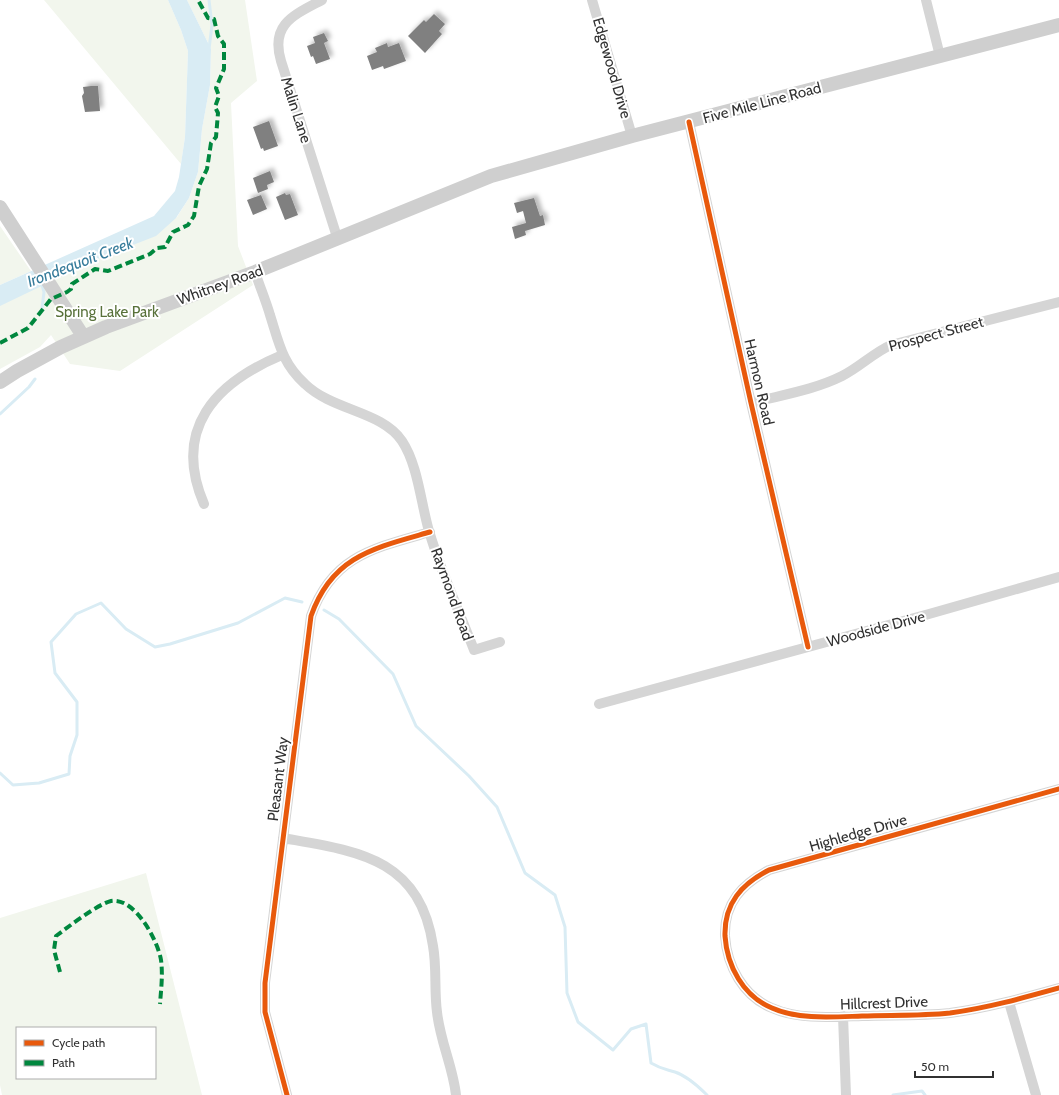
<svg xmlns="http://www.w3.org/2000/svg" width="1059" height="1095" viewBox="0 0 1059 1095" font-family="Cabin,sans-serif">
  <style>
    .green { fill: #f2f6ed; fill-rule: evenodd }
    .water { fill: #d9ecf4 }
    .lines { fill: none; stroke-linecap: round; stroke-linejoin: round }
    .stream { stroke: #d9ecf4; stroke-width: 3 }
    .building { fill: #808080; filter: url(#shadow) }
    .street { stroke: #d5d5d5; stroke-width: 10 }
    .secondary { stroke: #cfcfcf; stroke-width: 14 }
    .quiet { stroke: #00873e; stroke-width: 4; stroke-dasharray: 8 4; stroke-linecap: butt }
    .cycleway-casing { stroke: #fff; stroke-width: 8 }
    .cycleway { stroke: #e8590c; stroke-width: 5 }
    .labels { text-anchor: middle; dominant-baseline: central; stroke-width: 4; stroke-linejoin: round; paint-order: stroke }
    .street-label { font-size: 15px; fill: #313131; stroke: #fff }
    .park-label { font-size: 15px; fill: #58713a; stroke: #fff }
    .water-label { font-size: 16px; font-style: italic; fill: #377c9b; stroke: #fff }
  </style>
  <defs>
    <filter id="shadow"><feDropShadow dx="3.5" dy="-3.5" stdDeviation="2" flood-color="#0004"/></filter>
  </defs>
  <rect width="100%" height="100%" fill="#fff"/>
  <!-- green -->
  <path class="green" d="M44 0H168L181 30 188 51 185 137 181 164Z
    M187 0H245L257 81 231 103 238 246 253 285 120 371 70 364 51 335 40 347 0 369V296L177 217 189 198 198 172 202 129 210 85 211 49Z
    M0 226 31 271 0 285Z
    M146 873 202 1095H2L0 1085V918ZM17 1028H155V1078H17Z"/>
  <!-- water -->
  <path class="water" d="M168 0H187L211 49 210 85 202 129 198 172 189 198 176 218 156 236 102 257 0 306V285L154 216 175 191 179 177 185 137 188 51 181 30Z"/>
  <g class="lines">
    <!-- stream -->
    <path class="stream" d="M209 0 212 25 209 49
      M41 282 44 292 42 308
      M0 414 29 387 35 379
      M324 610 339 619 393 674 416 726 469 776 497 807 525 873 555 895 565 927 567 993 578 1022 613 1050 631 1029 646 1024 651 1063C661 1069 665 1069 675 1072 687 1076 698 1086 707 1095
      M0 773 13 785 39 783 69 774 70 756 77 735V702L55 673 51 642 76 614 101 603 126 629 155 647 170 644 238 623 285 598 302 602
      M893 1095 922 1091 925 1095"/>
  </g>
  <!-- building -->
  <path class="building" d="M434 14 445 24 439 31 442 34 425 53 408 36 424 20 426 22Z
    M324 33 328 41 324 43 330 59 316 64 313 56 311 57 307 46 315 43 313 37Z
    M387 43 388 47 399 43 406 61 384 69 383 66 372 70 367 56 377 52 375 48Z
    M91 86H98L100 111 85 112 82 96 84 93 83 87Z
    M269 121 278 146 264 151 263 148 261 149 253 127Z
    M270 171 274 182 267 185 268 189 258 193 253 178Z
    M285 193 286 195 290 194 298 215 285 220 276 197Z
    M261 195 267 209 253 215 247 200Z
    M534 198 540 216 543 215 545 225 525 231 526 235 515 239 512 227 526 223 523 211 517 213 514 203Z"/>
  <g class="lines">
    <!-- street -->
    <path class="street" d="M322 0C294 15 270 24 281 61L337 237
      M592 0 632 136
      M926 0 940 56
      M689 122 751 403 808 647
      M255 272C260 287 266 301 270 315 279 343 282 363 305 384 333 411 382 411 402 441 418 465 421 504 429 531 441 572 459 611 474 650L500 642
      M751 403C781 395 814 390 842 376 860 367 873 353 891 345L1059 302
      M204 504C172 429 215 383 282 355
      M599 704 929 614 1059 577
      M1059 789 769 870C742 884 724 903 725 936 727 966 743 996 772 1008 799 1020 833 1017 862 1016 891 1015 921 1016 950 1013 987 1008 1023 998 1059 988
      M283 838C356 851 420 857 433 946 437 968 434 990 437 1012 440 1041 453 1067 456 1095
      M1009 1002 1036 1095
      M843 1016 846 1095
      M287 1095 265 1012V983L311 616C332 556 374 548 430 532"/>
    <!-- secondary -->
    <path class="secondary" d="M0 207 83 336
      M0 382 17 371 61 347 106 327 255 272 491 176 632 136 1059 25"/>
    <!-- quiet -->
    <path class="quiet" d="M0 343 28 328 51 299 67 292 71 289 72 284 95 269 108 271 150 254 157 248 165 247 173 232 188 225 194 216 199 186 207 169 211 143 216 137 218 113 215 107 219 96 216 88 224 69V44L218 36 214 19 208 18 198 0
      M60 972 54 950 56 936C68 927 98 904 111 901 135 897 158 941 161 960 163 975 161 990 160 1004"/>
    <defs>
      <path id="cycleway" d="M689 122 751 403 808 647
        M1059 789 769 870C742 884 724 903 725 936 727 966 743 996 772 1008 799 1020 833 1017 862 1016 891 1015 921 1016 950 1013 987 1008 1023 998 1059 988
        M287 1095 265 1012V983L311 616C332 556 374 548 430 532"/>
    </defs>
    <!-- cycleway casing -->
    <use href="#cycleway" class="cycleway-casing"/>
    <!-- cycleway -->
    <use href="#cycleway" class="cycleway"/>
  </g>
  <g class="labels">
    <!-- street labels -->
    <g class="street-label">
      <text transform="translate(612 68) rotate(74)">Edgewood Drive</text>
      <text transform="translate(762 103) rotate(-15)">Five Mile Line Road</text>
      <text transform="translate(296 110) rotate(72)">Malin Lane</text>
      <text transform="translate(220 285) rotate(-20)">Whitney Road</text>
      <text transform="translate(936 334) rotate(-15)">Prospect Street</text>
      <text transform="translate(759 382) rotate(77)">Harmon Road</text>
      <text transform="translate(452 594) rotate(70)">Raymond Road</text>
      <text transform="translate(876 629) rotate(-15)">Woodside Drive</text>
      <text transform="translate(278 779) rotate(-83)">Pleasant Way</text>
      <text transform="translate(858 833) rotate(-16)">Highledge Drive</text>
      <text transform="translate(884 1003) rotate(-2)">Hillcrest Drive</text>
    </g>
    <!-- park labels -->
    <g class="park-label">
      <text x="107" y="312">Spring Lake Park</text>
    </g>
    <!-- water labels -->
    <g class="water-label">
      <text transform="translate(80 262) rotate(-21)">Irondequoit Creek</text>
    </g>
  </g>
  <!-- legend -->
  <rect x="16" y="1027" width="140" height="52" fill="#ffffff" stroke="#adadad"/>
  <rect x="24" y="1040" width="20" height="6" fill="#e8590c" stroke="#adadad"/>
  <text x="52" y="1047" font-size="12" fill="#313131">Cycle path</text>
  <rect x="24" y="1060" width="20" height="6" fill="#00873e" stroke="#adadad"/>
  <text x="52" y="1067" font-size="12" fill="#313131">Path</text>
  <!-- scale -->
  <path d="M915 1071v6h78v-6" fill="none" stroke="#313131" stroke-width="2"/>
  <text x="921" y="1071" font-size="12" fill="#313131" stroke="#ffffff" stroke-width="3" paint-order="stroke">50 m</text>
</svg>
